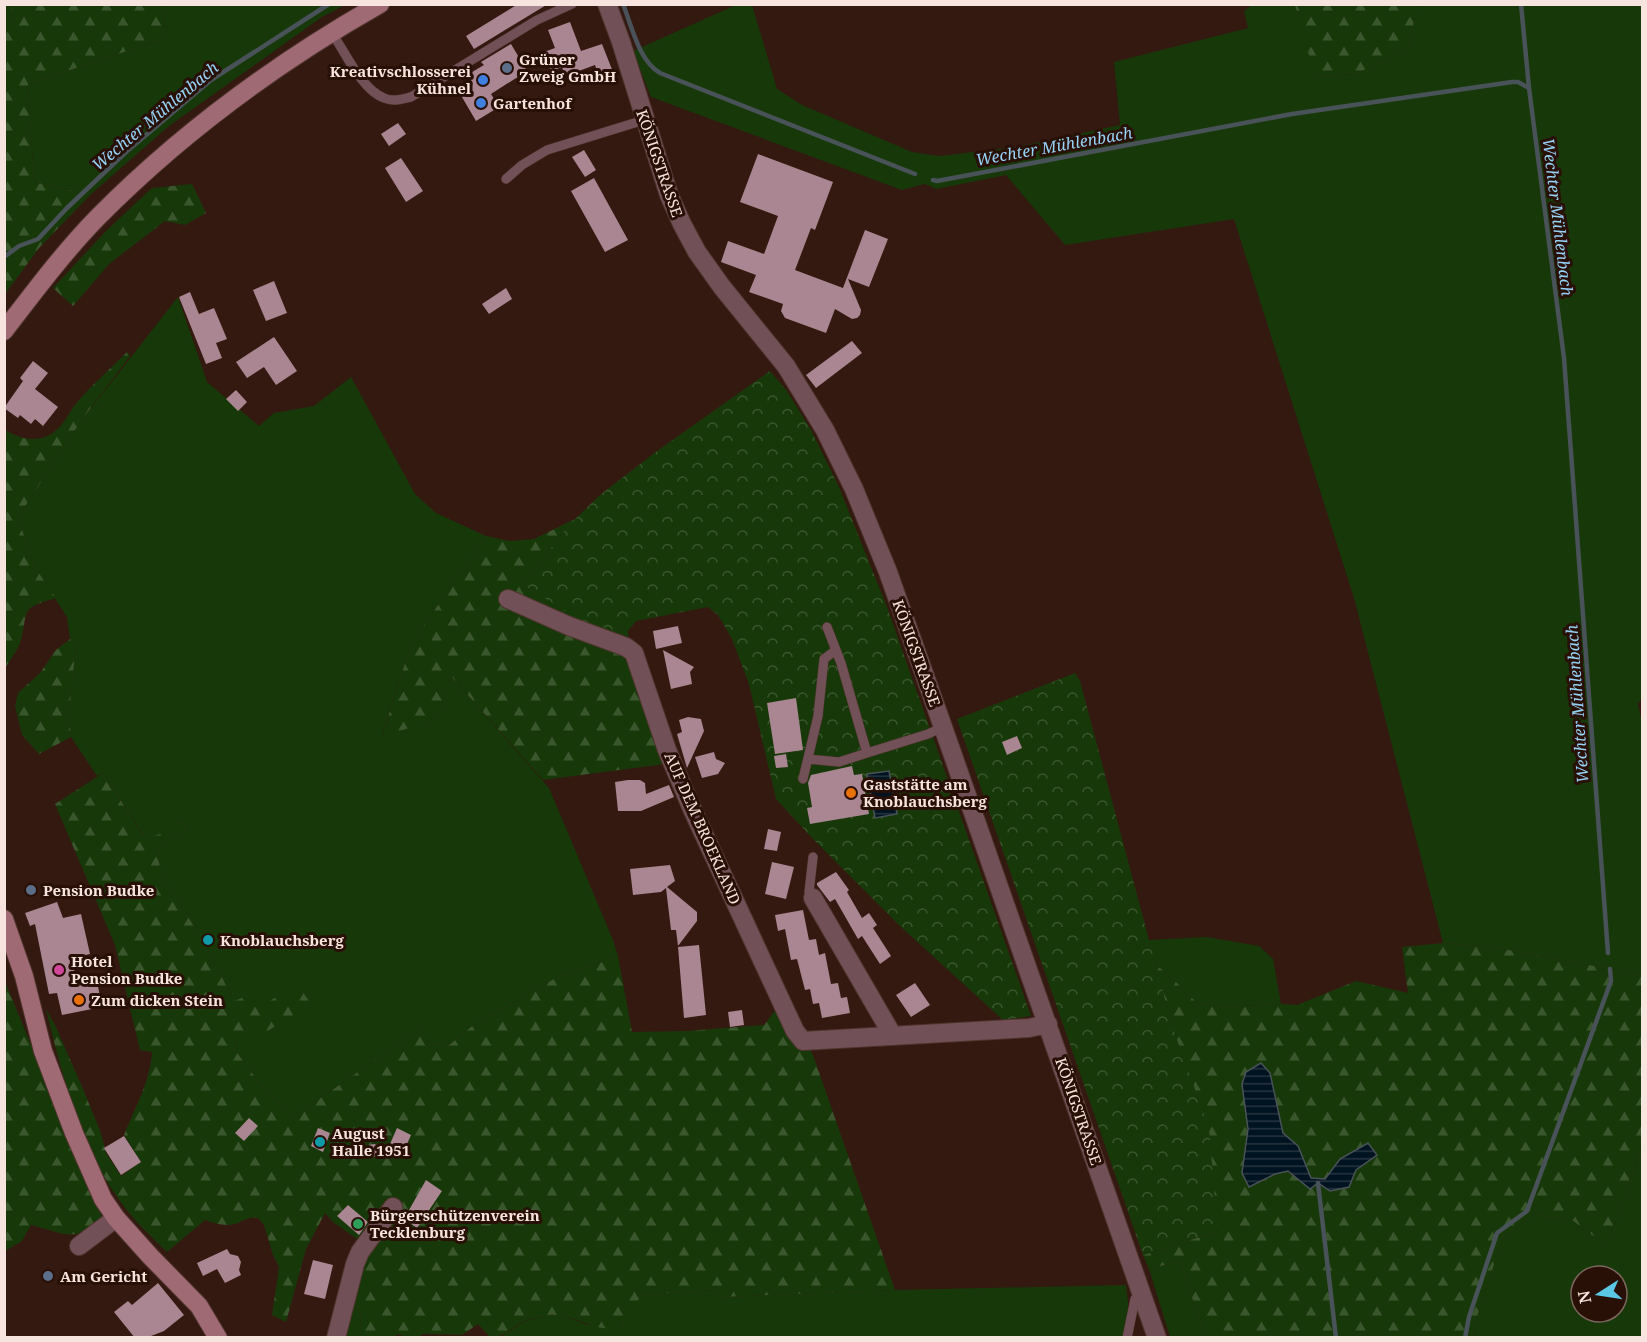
<svg xmlns="http://www.w3.org/2000/svg" width="1647" height="1342" viewBox="0 0 1647 1342" font-family="'Noto Serif',serif">
  <style>
    .green { fill: #173909; fill-rule: evenodd }
    .forest { fill: url(#forest-firs); fill-rule: evenodd }
    .park { fill: url(#park-crowns) }
    .water { fill: url(#water-rules); stroke: #4a5259; stroke-width: 1.5 }
    .lines { fill: none; stroke-linecap: round; stroke-linejoin: round }
    .stream { stroke: #4a5259; stroke-width: 4.5 }
    .building { fill: #a98691 }
    .lane-casing { stroke: #4f352d; stroke-width: 10 }
    .street-casing { stroke: #4f352d; stroke-width: 20 }
    .secondary-casing { stroke: #4f352d; stroke-width: 20 }
    .lane { stroke: #725057; stroke-width: 9 }
    .street { stroke: #725057; stroke-width: 18 }
    .secondary { stroke: #a06a75; stroke-width: 18 }
    .service-dot { fill: #5c6f8a; stroke: #291007; stroke-width: 2 }
    .shop-dot { fill: #3f7fe0; stroke: #291007; stroke-width: 2 }
    .food-dot { fill: #e8710a; stroke: #291007; stroke-width: 2 }
    .culture-dot { fill: #0f9aa8; stroke: #291007; stroke-width: 2 }
    .hotel-dot { fill: #d1479c; stroke: #291007; stroke-width: 2 }
    .leisure-dot { fill: #2e9e5b; stroke: #291007; stroke-width: 2 }
    .labels { text-anchor: middle; dominant-baseline: central; stroke-width: 6; stroke-linejoin: round; paint-order: stroke }
    .poi-label { font-size: 15px; font-weight: bold; fill: #f8e4de; stroke: #291007; text-anchor: start }
    .street-label { font-size: 15px; fill: #f8e4de; stroke: #291007 }
    .water-label { font-size: 16px; font-style: italic; fill: #94d2f6; stroke: #291007 }
  </style>
  <defs>
    <pattern id="forest-firs" width="22" height="20" patternUnits="userSpaceOnUse" patternTransform="scale(1.5)"><rect width="22" height="20" fill="#173909"/><path d="M5 1l3.5 6h-7zM16 11l3.5 6h-7z" fill="#3a562c"/></pattern>
    <pattern id="park-crowns" width="20" height="18" patternUnits="userSpaceOnUse" patternTransform="scale(1.5)"><rect width="20" height="18" fill="#173909"/><path d="M2 6a3 3 0 1 1 6 0M12 15a3 3 0 1 1 6 0" fill="none" stroke="#3a562c"/></pattern>
    <pattern id="water-rules" width="6" height="5" patternUnits="userSpaceOnUse" patternTransform="scale(1.5)"><rect width="6" height="5" fill="#001320"/><path d="M0 2.5h6" fill="none" stroke="#263540"/></pattern>
  </defs>
  <rect width="100%" height="100%" fill="#341910"/>
  <!-- green -->
  <path class="green" d="M4 5H11L13 18 8 25 5 26Z
    M162 5H345L322 17 169 126 90 195 34 182 28 84 166 38Z
    M736 5H752L777 89 802 105 912 152 939 156 1017 147 1120 125 1114 62 1248 28 1244 11 1252 5H1295L1316 77 1354 74 1388 60 1408 46 1418 5H1642V698L1638 704 1642 722V975L1493 947 1443 943 1354 598 1234 219 1065 245 1006 175 936 189 925 184 902 190 651 97 633 51Z
    M178 297 207 382 259 426 274 413 314 406 351 377 415 494 436 513 486 536 411 644 382 735 430 722 440 709 451 676 549 788 613 940 618 956 552 980 471 1027 448 1046 430 1044 418 1030 295 1116 266 1092 235 1050 237 1039 263 1034 311 1003 264 1004 234 1001 205 944 161 874 157 850 189 826 178 821 160 835 146 839 103 773 97 776 71 737 69 712 76 647 70 639 67 617 34 566 18 517 81 421Z
    M1207 937 1259 946 1273 959 1281 1004 1225 1007 1197 1003 1171 977 1155 964 1148 940Z
    M1642 1145V1337L1473 1338 1475 1323 1503 1237 1533 1215 1572 1220 1607 1246ZM1581 1276H1617V1312H1581Z
    M1180 1261 1205 1337H1170L1149 1269Z
    M1126 1285 1132 1338H499L523 1322 546 1315H561L588 1325 622 1326 641 1295 712 1290 721 1297 895 1290Z
    M349 1303 360 1310 361 1337 340 1338Z"/>
  <!-- forest -->
  <path class="forest" d="M11 5H162L166 38 28 84 34 182 90 195 39 248 5 294 4 26 8 25 13 18Z
    M1295 5V4L1418 5 1408 46 1388 60 1354 74 1315 77Z
    M192 184 206 213 185 225 165 221 109 264 73 306 53 288 107 230 152 188Z
    M127 352 130 356 81 421 18 517 34 566 56 598C20 609 29 607 21 640 18 650 10 660 5 668V430C25 442 46 444 62 424 68 417 72 408 78 401 93 384 111 368 127 352Z
    M577 518 568 526 523 585 620 631H628L631 664 665 764 543 780 451 676 440 709 430 722 382 736 411 644 486 536 510 541 534 539Z
    M70 639 76 647 69 712 71 737 39 754 22 735 15 706 18 693 40 673 56 650Z
    M103 773 145 838 160 834 178 821 189 826 157 850 161 874 205 944 234 1001 257 992 264 1004 298 985 311 1004 263 1034 240 1043 237 1039 235 1050 266 1092 295 1116 418 1030 430 1044 448 1046 471 1027 552 980 618 956 632 1032 687 1031 764 1025 787 995 814 1058 895 1290 721 1297 712 1290 641 1295C636 1304 628 1325 617 1328 597 1333 571 1313 549 1315 541 1316 530 1319 522 1322 510 1329 505 1337 490 1337L478 1324 462 1335 423 1334 418 1337 411 1338 397 1334 396 1337H361L360 1310 349 1303 364 1244 333 1222 325 1213 306 1249 286 1322 272 1315 279 1267 273 1255 264 1225 258 1218C248 1216 244 1221 235 1224 224 1227 215 1223 205 1220L167 1252C151 1236 133 1220 120 1201 80 1145 62 1075 46 1009L55 1025 83 1089 101 1133 106 1153 121 1176 141 1162 124 1135C135 1108 150 1082 152 1052L140 1050 115 945 55 804Z
    M1443 943 1493 947 1642 975V1145L1607 1246 1572 1220 1533 1215 1503 1237 1475 1323 1473 1337H1205L1180 1261 1149 1269 1143 1255 1215 1232 1172 1026 1155 964 1171 977 1197 1003 1225 1007 1281 1004 1297 1005 1356 981 1408 993 1402 947ZM1270 1073 1283 1133 1298 1146 1311 1178 1325 1179 1340 1159 1376 1155 1356 1170 1318 1183 1310 1188 1288 1171 1275 1174 1249 1187 1246 1151 1248 1129 1242 1084Z
    M4 979 103 1220C73 1243 66 1234 31 1225L22 1241 5 1251Z"/>
  <!-- park -->
  <path class="park" d="M770 371 787 391 811 430 839 487 887 607 1031 1016 1003 1020 901 927 814 840 776 799 749 684 732 639 718 615 708 607 636 621 628 631C593 632 553 602 523 585L568 526 600 495 657 451Z
    M1075 673 1080 681 1172 1026 1209 1128 1217 1224 1215 1232 1143 1255 957 719Z"/>
  <!-- water -->
  <path class="water" d="M889 771 897 814 875 818 867 774Z
    M1261 1063 1270 1073 1283 1133 1298 1146 1311 1178 1325 1179 1340 1159 1368 1143 1377 1155 1356 1170 1349 1187 1330 1191 1318 1183 1310 1189 1288 1171 1275 1174 1249 1187 1242 1173 1248 1129 1242 1084 1246 1072Z"/>
  <g class="lines">
    <!-- stream -->
    <path class="stream" d="M623 4C632 27 639 61 660 73L915 174
      M1521 4 1529 88
      M933 180 937 181 1292 114 1512 82H1518L1529 88 1564 358 1608 953
      M4 257 19 246 38 239 67 208 126 152 211 80 329 4
      M1318 1183 1336 1338
      M1465 1338 1469 1317 1497 1233 1527 1211 1611 981 1610 969"/>
  </g>
  <!-- building -->
  <path class="building" d="M518 4H548L474 49 466 36Z
    M570 22 581 51 602 44 613 72 599 77 595 65 565 76 562 67 551 71 544 52 555 48 548 30Z
    M511 44 527 71 491 94 499 107 476 121 459 92 473 84 467 75 484 65 481 62Z
    M398 123 406 134 389 146 381 134Z
    M584 150 596 170 585 177 572 157Z
    M758 154 833 182 815 230 811 228 795 270 843 288 865 230 888 239 869 287 848 279 861 310 860 315 857 318 852 319 835 309 826 333 785 318 781 311 783 304 749 292 756 275 721 262 728 241 764 254 778 216 740 202Z
    M401 158 423 191 406 202 385 168Z
    M594 178 628 240 605 252 571 191Z
    M274 281 287 313 266 321 253 290Z
    M506 288 512 299 489 314 482 304Z
    M190 292 199 314 214 308 227 339 216 343 222 358 206 364 179 297Z
    M274 337 297 371 276 385 264 367 247 378 236 362Z
    M852 341 862 353 816 388 806 375Z
    M33 361 48 373 35 389 58 407 43 426 35 419 31 424 20 415 18 418 4 408 23 381 20 378Z
    M236 390 247 402 238 411 226 399Z
    M678 626 682 643 656 649 653 631Z
    M663 650 694 667 690 672 692 684 671 689Z
    M796 698 803 750 775 754 767 703Z
    M688 717 701 719 704 731 687 768 677 734 682 732 679 720Z
    M1017 736 1022 748 1007 755 1002 742Z
    M714 752 716 759 725 763 718 774 702 778 695 757Z
    M786 754 788 767 776 768 774 756Z
    M852 766 854 775 862 774 869 814 810 824 807 808 812 807 808 783 811 775Z
    M628 780H640L645 783 646 794 669 785 674 797 641 811H618L615 782Z
    M768 829 781 832 777 851 764 849Z
    M772 862 794 867 786 899 765 894Z
    M670 865 675 881 667 887 697 912V921L678 946 676 930H671L666 888 661 892 633 895 630 869Z
    M836 872 849 890 847 892 862 918 869 913 877 925 873 928 891 956 880 964 862 936 858 939 835 899 830 902 817 885V883Z
    M57 902 63 918 81 914 90 954 72 958 76 980 96 976 102 1007 62 1015 57 993 49 994 35 924 30 926 25 913Z
    M803 910 809 940 816 939 819 955 825 953 831 984 838 983 841 998 847 997 850 1013 822 1018 819 1003 813 1004 810 989 805 990 797 959 791 960 785 929 778 931 775 915Z
    M699 945 706 1015 684 1018 678 947Z
    M915 983 930 1005 911 1017 896 995Z
    M742 1010 744 1025 730 1027 728 1012Z
    M249 1118 258 1126 244 1141 235 1133Z
    M318 1128 330 1133 323 1152 311 1146Z
    M397 1128 411 1135 404 1151 390 1144Z
    M124 1136 141 1162 121 1175 104 1148Z
    M374 1144 382 1147 378 1156 374 1157 369 1155 367 1150 369 1145Z
    M426 1180 442 1191 417 1228 404 1219Z
    M348 1205 368 1222 359 1235 337 1216Z
    M227 1249 230 1254 238 1256 241 1262 239 1270 241 1275 225 1283 217 1269 203 1276 197 1263Z
    M313 1260 333 1265 325 1299 304 1294Z
    M158 1283 184 1315 164 1331 146 1338H135L114 1312 128 1301 132 1305Z"/>
  <g class="lines">
    <defs>
      <path id="lane" d="M332 33C345 52 362 90 384 98 393 102 402 99 411 97L537 20 572 4
        M506 179 522 165 547 150 644 120
        M827 627 841 663 867 753 928 734 943 727
        M808 759 839 762 867 753
        M803 779 818 716 824 659 836 650
        M813 857 809 892 813 898
        M1127 1338 1135 1299 1143 1295"/>
      <path id="street" d="M607 4 621 42 669 195 682 224 697 252 722 287 786 366 825 430 854 489 888 572 943 727 1157 1338
        M508 599 569 626 626 647 634 653 667 750 693 811 795 1031 803 1041 1029 1028 1048 1024
        M813 898 893 1036
        M79 1246 116 1218
        M336 1338 355 1264 360 1252 393 1207"/>
      <path id="secondary" d="M4 331C34 292 63 253 97 218 180 134 278 62 380 4
        M4 919 24 976 43 1051 74 1133 103 1199 116 1218 150 1256 199 1306 218 1338"/>
    </defs>
    <!-- lane casing -->
    <use href="#lane" class="lane-casing"/>
    <!-- street casing -->
    <use href="#street" class="street-casing"/>
    <!-- secondary casing -->
    <use href="#secondary" class="secondary-casing"/>
    <!-- lane -->
    <use href="#lane" class="lane"/>
    <!-- street -->
    <use href="#street" class="street"/>
    <!-- secondary -->
    <use href="#secondary" class="secondary"/>
  </g>
  <!-- markers -->
  <g class="service-dot">
    <circle cx="507" cy="68" r="6"/>
    <circle cx="31" cy="890" r="6"/>
    <circle cx="48" cy="1276" r="6"/>
  </g>
  <g class="shop-dot">
    <circle cx="483" cy="80" r="6"/>
    <circle cx="481" cy="103" r="6"/>
  </g>
  <g class="food-dot">
    <circle cx="851" cy="793" r="6"/>
    <circle cx="79" cy="1000" r="6"/>
  </g>
  <g class="culture-dot">
    <circle cx="208" cy="940" r="6"/>
    <circle cx="320" cy="1142" r="6"/>
  </g>
  <circle class="hotel-dot" cx="59" cy="970" r="6"/>
  <circle class="leisure-dot" cx="358" cy="1224" r="6"/>
  <g class="labels">
    <!-- poi labels -->
    <g class="poi-label">
      <text x="519" y="59">Grüner<tspan x="519" dy="17">Zweig GmbH</tspan></text>
      <text x="471" y="71" text-anchor="end">Kreativschlosserei<tspan x="471" dy="17">Kühnel</tspan></text>
      <text x="493" y="103">Gartenhof</text>
      <text x="863" y="784">Gaststätte am<tspan x="863" dy="17">Knoblauchsberg</tspan></text>
      <text x="43" y="890">Pension Budke</text>
      <text x="220" y="940">Knoblauchsberg</text>
      <text x="71" y="961">Hotel<tspan x="71" dy="17">Pension Budke</tspan></text>
      <text x="91" y="1000">Zum dicken Stein</text>
      <text x="332" y="1133">August<tspan x="332" dy="17">Halle 1951</tspan></text>
      <text x="370" y="1215">Bürgerschützenverein<tspan x="370" dy="17">Tecklenburg</tspan></text>
      <text x="60" y="1276">Am Gericht</text>
    </g>
    <!-- street labels -->
    <g class="street-label">
      <text transform="translate(660 163) rotate(71)">KÖNIGSTRASSE</text>
      <text transform="translate(917 653) rotate(70)">KÖNIGSTRASSE</text>
      <text transform="translate(703 828) rotate(66)">AUF DEM BROEKLAND</text>
      <text transform="translate(1079 1111) rotate(71)">KÖNIGSTRASSE</text>
    </g>
    <!-- water labels -->
    <g class="water-label">
      <text transform="translate(155 116) rotate(-40)">Wechter Mühlenbach</text>
      <text transform="translate(1054 146) rotate(-10)">Wechter Mühlenbach</text>
      <text transform="translate(1558 217) rotate(83)">Wechter Mühlenbach</text>
      <text transform="translate(1577 704) rotate(-94)">Wechter Mühlenbach</text>
    </g>
  </g>
  <!-- border -->
  <rect width="1647" height="1342" fill="none" stroke="#f8e4de" stroke-width="12"/>
  <!-- north arrow -->
  <g transform="translate(1599 1294) rotate(258)"><circle r="28" fill="#291007" stroke="#7c655d" stroke-width="1.5"/>
  <path d="M0-4.5L10 22L0 15L-10 22Z" fill="#5ac8e5"/>
  <text y="-9" font-size="16" font-weight="bold" text-anchor="middle" fill="#f8e4de">N</text>
  </g>
</svg>
